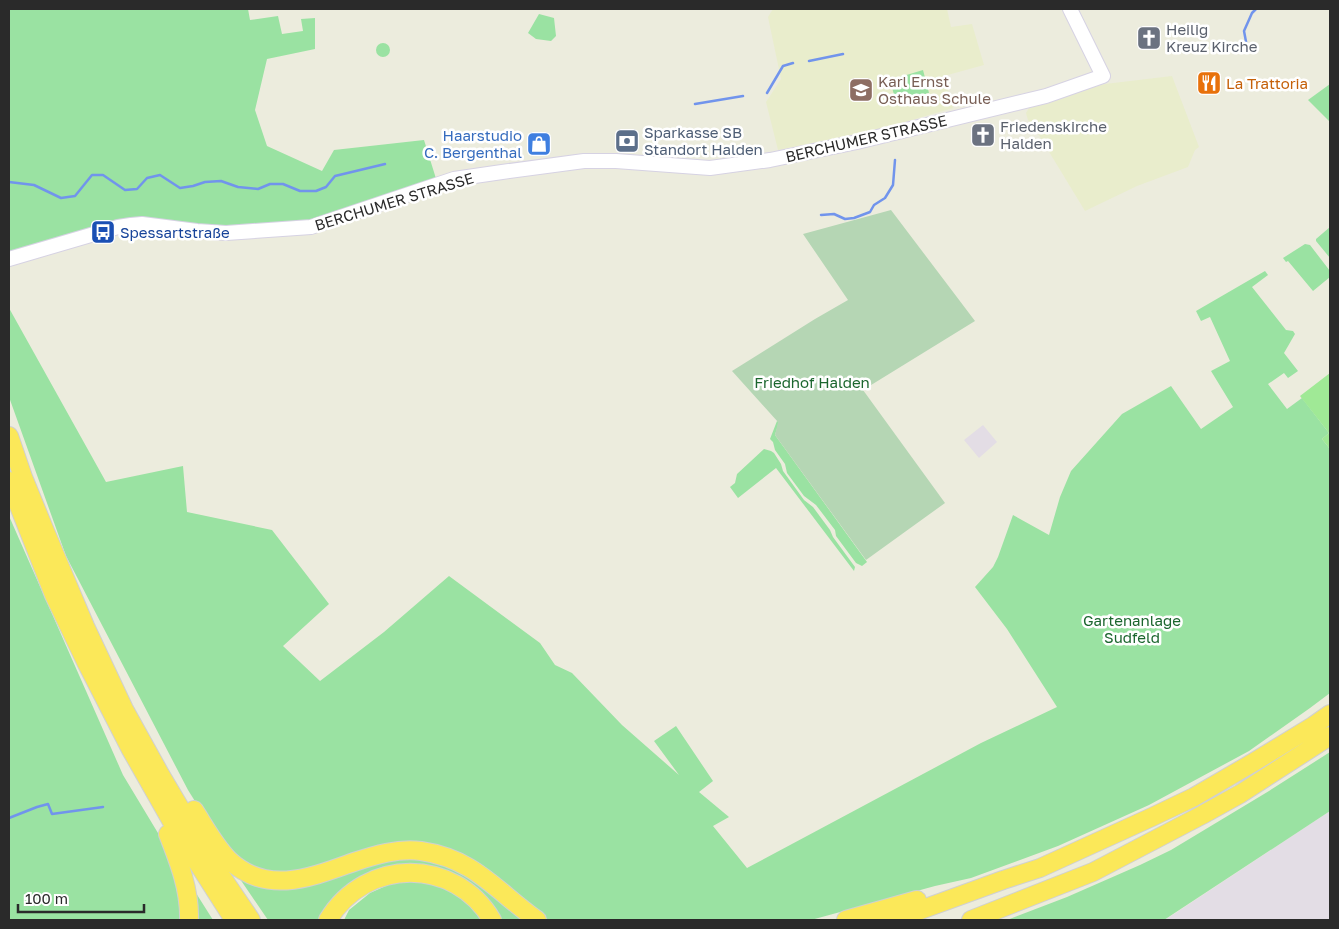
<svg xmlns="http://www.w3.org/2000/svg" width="1339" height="929" viewBox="0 0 1339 929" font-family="'Golos Text',sans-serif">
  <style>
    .industrial { fill: #e3dde5 }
    .education { fill: #e9edcc }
    .green { fill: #9ae2a2 }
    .cemetery { fill: #b5d6b4 }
    .pitch { fill: #a0e996 }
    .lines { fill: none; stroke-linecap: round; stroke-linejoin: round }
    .stream { stroke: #7194ec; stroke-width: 2.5 }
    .secondary-casing { stroke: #d6d2e3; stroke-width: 16 }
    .highway-casing { stroke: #d0d0d0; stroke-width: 20 }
    .secondary { stroke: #fff; stroke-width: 14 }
    .highway { stroke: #fbe859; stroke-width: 18 }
    .labels { text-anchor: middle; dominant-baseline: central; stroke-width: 5; stroke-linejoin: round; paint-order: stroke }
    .worship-label { font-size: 15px; fill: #5b616d; stroke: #fff; text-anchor: start }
    .education-label { font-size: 15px; fill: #785e54; stroke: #fff; text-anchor: start }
    .food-label { font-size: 15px; fill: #c56008; stroke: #fff; text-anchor: start }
    .service-label { font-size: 15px; fill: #4e5e75; stroke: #fff; text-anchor: start }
    .shop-label { font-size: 15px; fill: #366cbe; stroke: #fff; text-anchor: end }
    .street-label { font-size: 15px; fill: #2a2a2a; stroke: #fff }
    .transit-label { font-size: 15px; fill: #164399; stroke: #fff; text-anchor: start }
    .park-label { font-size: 15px; fill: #1b662e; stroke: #fff }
  </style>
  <rect width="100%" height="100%" fill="#ececdd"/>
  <!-- industrial -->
  <path class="industrial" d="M983 425 997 442 979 458 964 440Z
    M1330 811V920H1164L1174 914Z"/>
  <!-- education -->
  <path class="education" d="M773 9H947L951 27 972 24 984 65 944 76 953 108 884 128 778 150 766 102 781 79 768 17Z
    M1172 76 1199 147 1195 150 1188 167 1137 186 1085 211 1034 127 1028 120 1026 113 1029 108 1035 104 1105 84Z"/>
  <!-- green -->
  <path class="green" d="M9 9H248L250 20 278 16 282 34 303 31 301 19 315 18V49L267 59 255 110 267 146 322 171 334 150 424 140 438 185 314 225 275 229 153 225 9 259Z
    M539 14 554 18 556 36 551 41 536 39 528 33Z
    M376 50a7 7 0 1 1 14 0a7 7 0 1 1-14 0Z
    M923 70 929 93 896 102 890 80Z
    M1330 84V122L1308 100Z
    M1330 227V258L1316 241V239Z
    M1305 244 1310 245 1330 271V277L1313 291 1288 261 1286 262 1283 258Z
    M1265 271 1268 275 1252 287 1286 330 1293 331 1295 334 1284 353 1298 371 1288 378 1284 373 1268 384 1287 409 1302 398 1329 433 1322 439 1330 449V693L1310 708 1249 751 1149 805 1058 846 971 878 935 886 811 920H547L437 849 290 875 259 871 236 857 218 838 188 790 66 556 9 397V308L106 482 183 466 187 512 272 530 329 604 283 646 320 681 384 632 449 576 540 643 555 665 572 673 622 725 679 775 654 741 676 726 713 781 699 792 729 817 713 826 747 868 981 743 1057 707 1007 629 975 587 993 567 998 557 1013 515 1049 535 1060 497 1071 471 1122 414 1171 386 1201 429 1233 407 1211 371 1230 361 1210 317 1201 321 1196 311Z
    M777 421 779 422 775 435 867 562 862 566 856 563 836 536 835 530 816 505 804 496 787 473 785 464 775 450 773 442 770 439Z
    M764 449 771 451 774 453 781 464 783 471 804 500 813 507 830 530 833 537 855 567 854 571 776 468 738 498 730 487 735 483 737 474Z
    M9 516 123 775 170 853 178 884 182 920H9Z
    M1330 752V811L1164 920H1007L1067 897 1140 865 1171 850 1269 791Z
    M424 858 469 875 523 920H498L485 902 399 868 322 920H268L240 879 250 884 262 887 386 859Z
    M424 879 459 893 484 920H344L349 910 370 893 388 885 409 880Z
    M189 882 213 920H194Z"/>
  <!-- cemetery -->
  <path class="cemetery" d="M891 210 975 321 863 390 945 503 866 560 775 435 778 422 732 371 815 319 848 300 803 234Z"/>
  <!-- pitch -->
  <path class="pitch" d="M1330 373V449L1322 439 1329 433 1300 396Z"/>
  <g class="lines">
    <!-- stream -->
    <path class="stream" d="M1247 47 1244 31 1252 13 1256 9
      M809 61 843 54
      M767 93 783 66 793 63
      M695 104 743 96
      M9 182 34 185 61 198 75 196 92 175H103L125 190 137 189 147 178 160 175 180 188 193 186 205 182 221 181 238 187 258 189 270 184H283L300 191H316L326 187 335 176 385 164
      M821 215 834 214 845 219 854 218 870 212 874 205 885 198 893 185 895 160
      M9 818 37 807 48 804 52 814 103 807"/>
    <defs>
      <path id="secondary" d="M9 259 118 227 131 225 142 224 197 231 226 233 311 227 454 179 502 172 584 161H616L710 168 770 160 857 142 1046 96 1103 76 1070 9"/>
      <path id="highway" d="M9 436 23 477 45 531 85 626 124 709 160 774 215 867 251 920
        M9 481 54 595 87 664 130 748 176 829 234 920
        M194 810C205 827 215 846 229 860 267 896 312 877 354 862 375 855 398 848 421 851 475 859 496 891 537 920
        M168 834C179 862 190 890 189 920
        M328 920C366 857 455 857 492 920
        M846 920 917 900
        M893 920 1003 880 1040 868 1152 817 1194 797 1254 762 1313 726 1330 714
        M971 920 1093 872 1202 815 1240 794 1330 736"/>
    </defs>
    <!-- secondary casing -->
    <use href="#secondary" class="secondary-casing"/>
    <!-- highway casing -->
    <use href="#highway" class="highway-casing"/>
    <!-- secondary -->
    <use href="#secondary" class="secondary"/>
    <!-- highway -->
    <use href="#highway" class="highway"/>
  </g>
  <!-- icons -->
  <defs>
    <symbol id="church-square" viewBox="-11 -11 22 22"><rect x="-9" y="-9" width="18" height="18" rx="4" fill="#6b7280" stroke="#fff"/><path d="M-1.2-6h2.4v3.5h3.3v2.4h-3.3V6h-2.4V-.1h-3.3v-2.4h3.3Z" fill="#fff"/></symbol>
    <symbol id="restaurant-square" viewBox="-11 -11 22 22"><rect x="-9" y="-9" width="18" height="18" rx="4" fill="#e8710a" stroke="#fff"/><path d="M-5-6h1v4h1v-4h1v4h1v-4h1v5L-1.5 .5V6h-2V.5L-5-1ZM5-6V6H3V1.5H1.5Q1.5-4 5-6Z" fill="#fff"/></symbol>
    <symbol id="school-square" viewBox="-11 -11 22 22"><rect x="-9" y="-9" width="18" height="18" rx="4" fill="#8d6e63" stroke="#fff"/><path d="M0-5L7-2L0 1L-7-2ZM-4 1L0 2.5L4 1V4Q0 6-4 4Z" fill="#fff"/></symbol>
    <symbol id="bank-square" viewBox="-11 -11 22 22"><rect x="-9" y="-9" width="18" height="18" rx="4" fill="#5c6f8a" stroke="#fff"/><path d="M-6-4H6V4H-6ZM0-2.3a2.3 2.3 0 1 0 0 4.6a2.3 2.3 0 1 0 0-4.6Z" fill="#fff"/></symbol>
    <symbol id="shop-square" viewBox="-11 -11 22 22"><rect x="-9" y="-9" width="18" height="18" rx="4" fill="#3f7fe0" stroke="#fff"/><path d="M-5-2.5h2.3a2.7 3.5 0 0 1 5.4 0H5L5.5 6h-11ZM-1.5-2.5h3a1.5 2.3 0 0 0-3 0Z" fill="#fff"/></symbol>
    <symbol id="bus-square" viewBox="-11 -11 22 22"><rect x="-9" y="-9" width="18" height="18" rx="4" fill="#1a4fb4" stroke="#fff"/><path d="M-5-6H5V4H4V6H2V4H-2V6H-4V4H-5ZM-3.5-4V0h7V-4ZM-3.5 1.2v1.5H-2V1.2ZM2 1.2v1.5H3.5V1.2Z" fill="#fff"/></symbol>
  </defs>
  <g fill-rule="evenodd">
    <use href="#church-square" x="1135" y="24" width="28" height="28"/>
    <use href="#restaurant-square" x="1195" y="69" width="28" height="28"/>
    <use href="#school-square" x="847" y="76" width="28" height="28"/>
    <use href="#church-square" x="969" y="121" width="28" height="28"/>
    <use href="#bank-square" x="613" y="127" width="28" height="28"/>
    <use href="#shop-square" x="525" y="130" width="28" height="28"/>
    <use href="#bus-square" x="89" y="218" width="28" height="28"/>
  </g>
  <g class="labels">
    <!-- worship labels -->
    <g class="worship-label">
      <text x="1166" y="29">Heilig<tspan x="1166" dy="17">Kreuz Kirche</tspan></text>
      <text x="1000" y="126">Friedenskirche<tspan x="1000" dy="17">Halden</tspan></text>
    </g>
    <!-- education labels -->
    <g class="education-label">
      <text x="878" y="81">Karl Ernst<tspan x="878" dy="17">Osthaus Schule</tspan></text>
    </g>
    <!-- food labels -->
    <g class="food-label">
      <text x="1226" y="83">La Trattoria</text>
    </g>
    <!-- service labels -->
    <g class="service-label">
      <text x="644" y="132">Sparkasse SB<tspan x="644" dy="17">Standort Halden</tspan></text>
    </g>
    <!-- shop labels -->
    <g class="shop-label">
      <text x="522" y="135">Haarstudio<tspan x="522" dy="17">C. Bergenthal</tspan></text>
    </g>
    <!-- street labels -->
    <g class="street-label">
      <text transform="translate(866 138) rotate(-13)">BERCHUMER STRASSE</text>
      <text transform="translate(394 201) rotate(-17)">BERCHUMER STRASSE</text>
    </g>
    <!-- transit labels -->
    <g class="transit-label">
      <text x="120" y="232">Spessartstraße</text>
    </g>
    <!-- park labels -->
    <g class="park-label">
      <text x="812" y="382">Friedhof Halden</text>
      <text x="1132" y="620">Gartenanlage<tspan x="1132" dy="17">Sudfeld</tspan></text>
    </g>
  </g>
  <!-- border -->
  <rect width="1339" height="929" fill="none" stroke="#2a2a2a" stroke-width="20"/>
  <!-- scale -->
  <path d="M18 904v8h126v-8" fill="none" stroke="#2a2a2a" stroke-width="2.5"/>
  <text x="25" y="904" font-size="15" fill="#2a2a2a" stroke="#ffffff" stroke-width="4" paint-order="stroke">100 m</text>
</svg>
